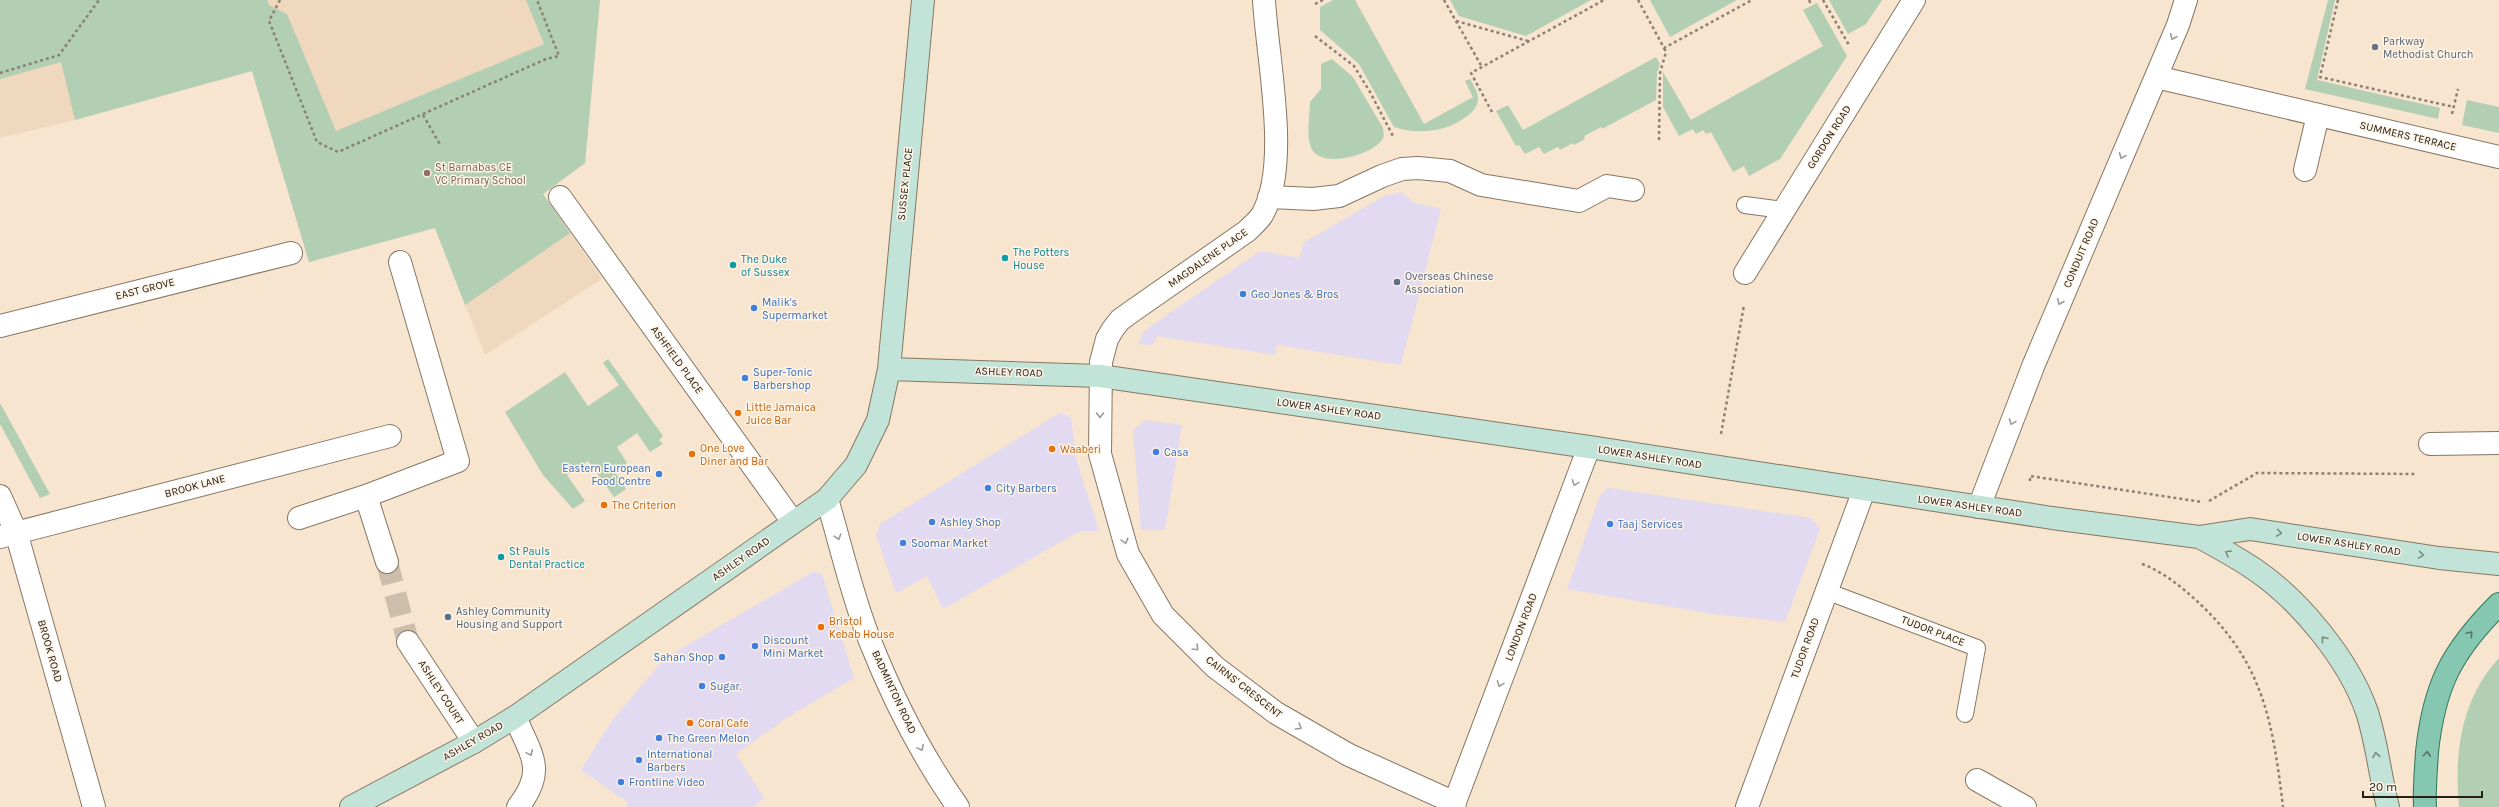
<svg xmlns="http://www.w3.org/2000/svg" width="2499" height="807" viewBox="0 0 2499 807" font-family="Karla,sans-serif">
  <style>
    .commercial { fill: #e1daf0 }
    .built { fill: #efd8be }
    .green { fill: #b2ceb3 }
    .lines { fill: none; stroke-linecap: round; stroke-linejoin: round }
    .minor-tunnel { stroke: #cdbeab; stroke-width: 22; stroke-dasharray: 22 11; stroke-linecap: butt }
    .service-casing { stroke: #867763; stroke-width: 18 }
    .minor-casing { stroke: #867763; stroke-width: 24 }
    .secondary-casing { stroke: #867763; stroke-width: 24 }
    .primary-casing { stroke: #2f7458; stroke-width: 24 }
    .path { stroke: #8c8072; stroke-width: 2.5; stroke-dasharray: 3 3; stroke-linecap: butt }
    .service { stroke: #fff; stroke-width: 16 }
    .minor { stroke: #fff; stroke-width: 22 }
    .secondary { stroke: #c2e3d7; stroke-width: 22 }
    .primary { stroke: #85c7b0; stroke-width: 22 }
    .oneway { stroke: #9d9b97 }
    .oneway2 { stroke: #7c8b81 }
    .oneway3 { stroke: #567464 }
    .worship-dot { fill: #6b7280; stroke: #fef4e7; stroke-width: 1.5 }
    .education-dot { fill: #8d6e63; stroke: #fef4e7; stroke-width: 1.5 }
    .culture-dot { fill: #0f9aa8; stroke: #fef4e7; stroke-width: 1.5 }
    .service-dot { fill: #5c6f8a; stroke: #fef4e7; stroke-width: 1.5 }
    .shop-dot { fill: #3f7fe0; stroke: #fef4e7; stroke-width: 1.5 }
    .food-dot { fill: #e8710a; stroke: #fef4e7; stroke-width: 1.5 }
    .labels { text-anchor: middle; dominant-baseline: central; stroke-width: 3; stroke-linejoin: round; paint-order: stroke }
    .worship-label { font-size: 11px; fill: #5b616d; stroke: #fef4e7; text-anchor: start }
    .street-label { font-size: 11px; fill: #262018; stroke: #fef4e7 }
    .education-label { font-size: 11px; fill: #785e54; stroke: #fef4e7; text-anchor: start }
    .culture-label { font-size: 11px; fill: #0d838f; stroke: #fef4e7; text-anchor: start }
    .service-label { font-size: 11px; fill: #4e5e75; stroke: #fef4e7; text-anchor: start }
    .shop-label { font-size: 11px; fill: #366cbe; stroke: #fef4e7; text-anchor: start }
    .food-label { font-size: 11px; fill: #c56008; stroke: #fef4e7; text-anchor: start }
  </style>
  <rect width="100%" height="100%" fill="#f7e5d0"/>
  <!-- commercial -->
  <path class="commercial" d="M1402 192 1414 203 1441 209 1401 365 1277 345 1275 355 1156 336V341L1152 345 1138 344 1144 331 1260 251 1300 258 1303 243 1386 195Z
    M1061 412 1071 418 1077 462 1099 531H1080L943 609 927 576 896 593 876 535 880 524Z
    M1145 420 1182 425 1165 530H1141L1133 430Z
    M1608 488 1811 518 1820 529 1785 622 1714 614 1567 589 1600 495Z
    M813 572 822 574 854 678 788 717 736 754 764 798 753 807H626L629 803 581 770 613 719 665 658Z"/>
  <!-- built -->
  <path class="built" d="M0 0H600L585 163 543 194 602 279 485 355 435 228 309 262 252 71 75 120 0 138Z"/>
  <!-- green -->
  <path class="green" d="M0 0H267L269 5 287 14 336 131 544 44 526 0H600L585 163 543 194 570 233 465 305 435 228 309 262 252 71 75 120 61 62 0 79Z
    M1333 0H1355L1424 124 1473 97 1465 81 1470 79C1473 84 1478 92 1478 98 1478 106 1473 112 1467 116 1447 132 1418 135 1394 127L1359 64 1320 30V7Z
    M1450 0H1591L1526 36 1459 16Z
    M1650 0H1737L1670 37Z
    M1829 0H1882L1866 24 1848 34Z
    M2328 0H2335L2317 80 2440 108 2438 119 2305 89Z
    M1817 3 1847 56 1780 159 1749 176 1744 166 1733 172 1711 132 1706 134 1703 130 1696 134 1693 129 1679 136 1663 107V72L1691 120 1823 46 1803 10Z
    M1656 57 1660 64 1657 73 1656 100 1602 129 1601 127 1584 136 1585 139 1574 145 1573 143 1560 150 1558 147 1544 154 1539 147 1525 154 1519 145 1516 146 1496 111 1508 105 1523 130Z
    M1332 59 1353 77 1383 128 1384 136C1379 153 1326 169 1313 151 1305 140 1310 115 1310 102L1321 89V64Z
    M2467 100 2499 107V133L2462 125Z
    M608 359 663 436 659 440 663 444 650 452 637 433 617 447 627 463 615 472 626 489 614 497 588 461 567 475 585 501 573 509 543 475 505 412 565 372 588 406 619 385 603 363Z
    M0 403 50 494 40 498 0 424Z
    M2499 658V807H2459C2454 754 2461 699 2499 658Z"/>
  <g class="lines">
    <!-- minor-tunnel -->
    <path class="minor-tunnel" d="M387 562 408 642"/>
    <defs>
      <path id="service" d="M1745 205 1783 210
        M1826 591 1977 648 1965 714"/>
      <path id="minor" d="M1264 0C1267 58 1291 165 1262 215 1258 221 1252 226 1247 231L1131 312 1120 320 1113 329 1107 339 1101 362 1100 454 1128 554 1163 615 1215 667 1276 713 1349 755 1455 803
        M2156 77 2499 157
        M2305 170 2318 115
        M560 197 793 522
        M1269 197 1313 199 1339 196 1382 176 1402 169 1418 168 1450 171 1481 185 1579 201 1607 186 1633 190
        M1745 273 1914 0
        M0 326 291 253
        M2430 444 2499 443
        M0 496 16 532 94 807
        M366 496 387 562
        M827 499C841 546 852 596 870 641 893 699 922 756 958 807
        M1979 507 2034 364 2178 25 2186 0
        M299 518 366 496 458 461 400 262
        M0 537 390 436
        M408 642 474 742
        M515 717C531 755 547 770 518 807
        M1977 780 2025 807
        M1453 807 1589 447
        M1747 807 1864 490"/>
      <path id="secondary" d="M889 369 1100 376 1589 447 2052 518 2199 537 2250 529 2439 558 2499 564
        M2199 537C2218 547 2236 557 2254 569 2300 600 2349 660 2367 712 2377 743 2380 776 2388 807
        M351 807 474 742 515 717 827 499 856 465 878 420 889 369 923 0"/>
      <path id="primary" d="M2425 807C2424 789 2426 770 2427 752 2434 685 2452 651 2499 604"/>
    </defs>
    <!-- service casing -->
    <use href="#service" class="service-casing"/>
    <!-- minor casing -->
    <use href="#minor" class="minor-casing"/>
    <!-- secondary casing -->
    <use href="#secondary" class="secondary-casing"/>
    <!-- primary casing -->
    <use href="#primary" class="primary-casing"/>
    <!-- path -->
    <path class="path" d="M280 0 269 21 317 142 338 152 546 59 559 56 537 0
      M1444 0 1482 67
      M1638 0 1664 48 1752 0
      M1809 0 1810 2 1813 0
      M1823 0 1849 45
      M2338 0 2320 77 2454 107
      M1315 4 1323 0
      M1456 21 1528 41
      M1315 36 1354 66 1370 92 1394 138
      M0 73 59 55 99 0
      M1492 112 1471 73 1604 0
      M2452 114 2458 89
      M423 115 441 146
      M1659 140 1660 73 1666 52 1664 48
      M1721 434 1744 305
      M2030 481V476L2202 502
      M2209 501 2257 473 2417 474
      M2142 564C2164 572 2183 588 2200 604 2264 664 2273 724 2283 807"/>
    <!-- service -->
    <use href="#service" class="service"/>
    <!-- minor -->
    <use href="#minor" class="minor"/>
    <!-- secondary -->
    <use href="#secondary" class="secondary"/>
    <!-- primary -->
    <use href="#primary" class="primary"/>
  </g>
  <!-- one-way arrows -->
  <defs><path id="oneway-chevron" d="M-2-3.5L2.5 0L-2 3.5" fill="none" stroke-width="1.6" stroke-linecap="round" stroke-linejoin="round"/></defs>
  <g class="oneway">
    <use href="#oneway-chevron" transform="translate(2173 37) rotate(113)"/>
    <use href="#oneway-chevron" transform="translate(2122 156) rotate(113)"/>
    <use href="#oneway-chevron" transform="translate(2060 302) rotate(113)"/>
    <use href="#oneway-chevron" transform="translate(1100 415) rotate(90)"/>
    <use href="#oneway-chevron" transform="translate(2012 422) rotate(110)"/>
    <use href="#oneway-chevron" transform="translate(1575 483) rotate(111)"/>
    <use href="#oneway-chevron" transform="translate(838 537) rotate(73)"/>
    <use href="#oneway-chevron" transform="translate(1125 541) rotate(74)"/>
    <use href="#oneway-chevron" transform="translate(1196 648) rotate(45)"/>
    <use href="#oneway-chevron" transform="translate(1500 684) rotate(111)"/>
    <use href="#oneway-chevron" transform="translate(1299 727) rotate(30)"/>
    <use href="#oneway-chevron" transform="translate(921 748) rotate(62)"/>
    <use href="#oneway-chevron" transform="translate(530 753) rotate(66)"/>
  </g>
  <g class="oneway2">
    <use href="#oneway-chevron" transform="translate(2279 533) rotate(9)"/>
    <use href="#oneway-chevron" transform="translate(2228 553) rotate(-150)"/>
    <use href="#oneway-chevron" transform="translate(2421 555) rotate(9)"/>
    <use href="#oneway-chevron" transform="translate(2324 639) rotate(-128)"/>
    <use href="#oneway-chevron" transform="translate(2376 755) rotate(-100)"/>
  </g>
  <g class="oneway3">
    <use href="#oneway-chevron" transform="translate(2470 634) rotate(-50)"/>
    <use href="#oneway-chevron" transform="translate(2427 754) rotate(-85)"/>
  </g>
  <!-- markers -->
  <circle class="worship-dot" cx="2375" cy="47" r="4"/>
  <circle class="education-dot" cx="427" cy="173" r="4"/>
  <g class="culture-dot">
    <circle cx="1005" cy="258" r="4"/>
    <circle cx="733" cy="265" r="4"/>
    <circle cx="501" cy="557" r="4"/>
  </g>
  <g class="service-dot">
    <circle cx="1397" cy="282" r="4"/>
    <circle cx="448" cy="617" r="4"/>
  </g>
  <g class="shop-dot">
    <circle cx="1243" cy="294" r="4"/>
    <circle cx="754" cy="308" r="4"/>
    <circle cx="745" cy="378" r="4"/>
    <circle cx="1156" cy="452" r="4"/>
    <circle cx="659" cy="474" r="4"/>
    <circle cx="988" cy="488" r="4"/>
    <circle cx="932" cy="522" r="4"/>
    <circle cx="1610" cy="524" r="4"/>
    <circle cx="903" cy="543" r="4"/>
    <circle cx="755" cy="646" r="4"/>
    <circle cx="722" cy="657" r="4"/>
    <circle cx="702" cy="686" r="4"/>
    <circle cx="659" cy="738" r="4"/>
    <circle cx="639" cy="760" r="4"/>
    <circle cx="621" cy="782" r="4"/>
  </g>
  <g class="food-dot">
    <circle cx="738" cy="413" r="4"/>
    <circle cx="1052" cy="449" r="4"/>
    <circle cx="692" cy="454" r="4"/>
    <circle cx="604" cy="505" r="4"/>
    <circle cx="821" cy="627" r="4"/>
    <circle cx="690" cy="723" r="4"/>
  </g>
  <g class="labels">
    <!-- worship labels -->
    <g class="worship-label">
      <text x="2383" y="41">Parkway<tspan x="2383" dy="13">Methodist Church</tspan></text>
    </g>
    <!-- street labels -->
    <g class="street-label">
      <text transform="translate(2408 136) rotate(13)">SUMMERS TERRACE</text>
      <text transform="translate(1829 137) rotate(-58)">GORDON ROAD</text>
      <text transform="translate(905 184) rotate(-84)">SUSSEX PLACE</text>
      <text transform="translate(2081 253) rotate(-67)">CONDUIT ROAD</text>
      <text transform="translate(1208 258) rotate(-35)">MAGDALENE PLACE</text>
      <text transform="translate(145 289) rotate(-14)">EAST GROVE</text>
      <text transform="translate(677 360) rotate(54)">ASHFIELD PLACE</text>
      <text transform="translate(1009 372) rotate(2)">ASHLEY ROAD</text>
      <text transform="translate(1329 409) rotate(8)">LOWER ASHLEY ROAD</text>
      <text transform="translate(1650 457) rotate(9)">LOWER ASHLEY ROAD</text>
      <text transform="translate(195 486) rotate(-15)">BROOK LANE</text>
      <text transform="translate(1970 506) rotate(8)">LOWER ASHLEY ROAD</text>
      <text transform="translate(2349 544) rotate(9)">LOWER ASHLEY ROAD</text>
      <text transform="translate(741 559) rotate(-35)">ASHLEY ROAD</text>
      <text transform="translate(1521 627) rotate(-69)">LONDON ROAD</text>
      <text transform="translate(1933 631) rotate(21)">TUDOR PLACE</text>
      <text transform="translate(1805 648) rotate(-70)">TUDOR ROAD</text>
      <text transform="translate(50 651) rotate(74)">BROOK ROAD</text>
      <text transform="translate(1244 687) rotate(38)">CAIRNS' CRESCENT</text>
      <text transform="translate(441 692) rotate(57)">ASHLEY COURT</text>
      <text transform="translate(894 692) rotate(65)">BADMINTON ROAD</text>
      <text transform="translate(473 741) rotate(-30)">ASHLEY ROAD</text>
    </g>
    <!-- education labels -->
    <g class="education-label">
      <text x="435" y="167">St Barnabas CE<tspan x="435" dy="13">VC Primary School</tspan></text>
    </g>
    <!-- culture labels -->
    <g class="culture-label">
      <text x="1013" y="252">The Potters<tspan x="1013" dy="13">House</tspan></text>
      <text x="741" y="259">The Duke<tspan x="741" dy="13">of Sussex</tspan></text>
      <text x="509" y="551">St Pauls<tspan x="509" dy="13">Dental Practice</tspan></text>
    </g>
    <!-- service labels -->
    <g class="service-label">
      <text x="1405" y="276">Overseas Chinese<tspan x="1405" dy="13">Association</tspan></text>
      <text x="456" y="611">Ashley Community<tspan x="456" dy="13">Housing and Support</tspan></text>
    </g>
    <!-- shop labels -->
    <g class="shop-label">
      <text x="1251" y="294">Geo Jones &amp; Bros</text>
      <text x="762" y="302">Malik's<tspan x="762" dy="13">Supermarket</tspan></text>
      <text x="753" y="372">Super-Tonic<tspan x="753" dy="13">Barbershop</tspan></text>
      <text x="1164" y="452">Casa</text>
      <text x="651" y="468" text-anchor="end">Eastern European<tspan x="651" dy="13">Food Centre</tspan></text>
      <text x="996" y="488">City Barbers</text>
      <text x="940" y="522">Ashley Shop</text>
      <text x="1618" y="524">Taaj Services</text>
      <text x="911" y="543">Soomar Market</text>
      <text x="763" y="640">Discount<tspan x="763" dy="13">Mini Market</tspan></text>
      <text x="714" y="657" text-anchor="end">Sahan Shop</text>
      <text x="710" y="686">Sugar.</text>
      <text x="667" y="738">The Green Melon</text>
      <text x="647" y="754">International<tspan x="647" dy="13">Barbers</tspan></text>
      <text x="629" y="782">Frontline Video</text>
    </g>
    <!-- food labels -->
    <g class="food-label">
      <text x="746" y="407">Little Jamaica<tspan x="746" dy="13">Juice Bar</tspan></text>
      <text x="700" y="448">One Love<tspan x="700" dy="13">Diner and Bar</tspan></text>
      <text x="1060" y="449">Waaberi</text>
      <text x="612" y="505">The Criterion</text>
      <text x="829" y="621">Bristol<tspan x="829" dy="13">Kebab House</tspan></text>
      <text x="698" y="723">Coral Cafe</text>
    </g>
  </g>
  <!-- scale -->
  <path d="M2363 791v6h119v-6" fill="none" stroke="#262018" stroke-width="2"/>
  <text x="2369" y="791" font-size="12" fill="#262018" stroke="#fef4e7" stroke-width="3" paint-order="stroke">20 m</text>
</svg>
